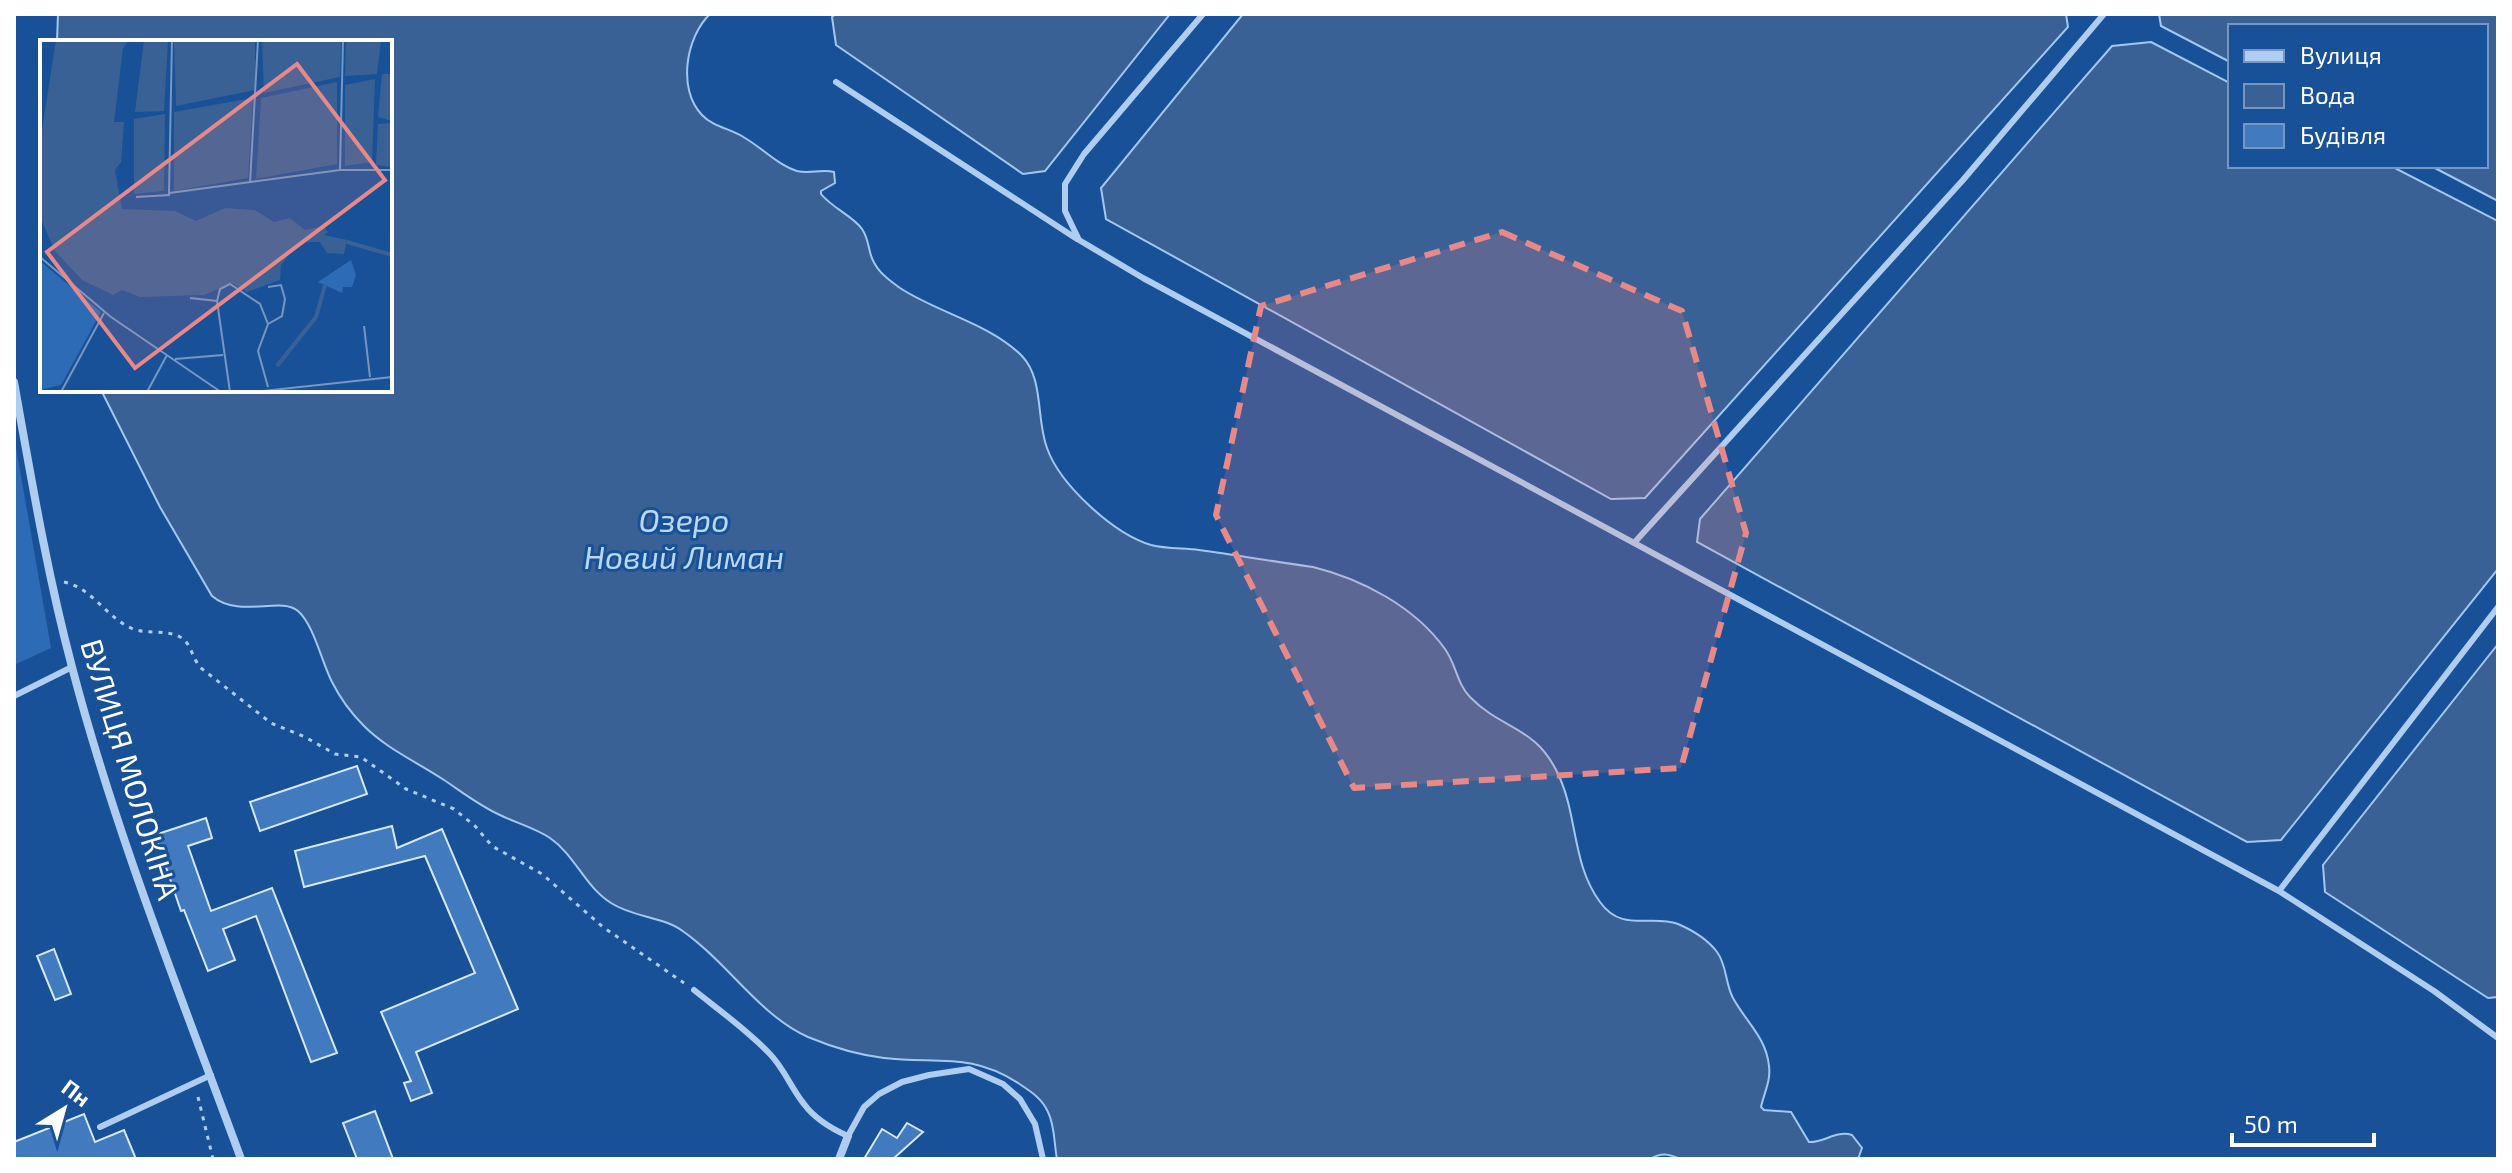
<svg xmlns="http://www.w3.org/2000/svg" width="2512" height="1173" viewBox="0 0 2512 1173" font-family="'Exo 2',sans-serif">
  <style>
    .green { fill: #2d6bb7 }
    .water { fill: #3a6196; stroke: #a1c7f3; stroke-width: 2 }
    .building { fill: #427ac0; stroke: #d6e7fc; stroke-width: 2 }
    .lines { fill: none; stroke-linecap: round; stroke-linejoin: round }
    .path { stroke: #aecdf1; stroke-width: 3; stroke-dasharray: 4 6; stroke-linecap: butt }
    .service { stroke: #aecdf1; stroke-width: 6 }
    .minor { stroke: #aecdf1; stroke-width: 8 }
    .marked { fill: #e88989; fill-opacity: 0.2; stroke: #e88989; stroke-width: 6; stroke-dasharray: 16 10; stroke-linejoin: round }
    .labels { text-anchor: middle; dominant-baseline: central; stroke-width: 6; stroke-linejoin: round; paint-order: stroke }
    .street-label { font-size: 30px; fill: #fff; stroke: #195199 }
    .water-label { font-size: 32px; font-style: italic; fill: #bbd7f8; stroke: #195199 }
    .inset-river { fill: none; stroke: #3a6196; stroke-width: 4 }
    .inset-road { fill: none; stroke: #7597c2; stroke-width: 2 }
    .view { fill: #e88989; fill-opacity: 0.15; stroke: #e88989; stroke-width: 4 }
    .inset-edge { fill: none; stroke: #fff; stroke-width: 4 }
  </style>
  <rect width="100%" height="100%" fill="#195199"/>
  <!-- green -->
  <path class="green" d="M14 436 51 648 14 665Z"/>
  <!-- water -->
  <path class="water" d="M58 14H710C686 37 677 89 702 115 713 127 732 129 745 138 762 148 778 165 797 171 809 174 822 169 834 172L835 183 821 191V194C832 208 853 216 862 229 867 236 868 244 870 252 874 269 886 278 900 288 938 313 989 323 1022 356 1044 379 1036 419 1047 448 1060 485 1114 534 1151 545 1167 549 1184 548 1199 550 1237 555 1276 562 1313 567 1362 579 1415 607 1445 649 1456 664 1457 684 1470 697 1503 731 1536 725 1559 776 1578 818 1572 864 1600 902 1622 933 1650 914 1678 924 1692 930 1708 940 1717 952 1727 965 1725 983 1733 998 1746 1022 1766 1037 1769 1066 1771 1081 1764 1093 1761 1107L1764 1110 1791 1112 1809 1142C1824 1143 1836 1130 1852 1135L1862 1148 1858 1159H1681C1668 1154 1662 1152 1650 1159H1057C1054 1144 1055 1126 1048 1112 1042 1098 1030 1091 1018 1083 970 1052 936 1064 884 1058 859 1055 832 1047 808 1037 759 1015 728 963 684 932 663 916 634 918 611 903 585 887 575 855 550 838 535 828 516 823 500 815 480 806 462 792 444 780 417 762 387 749 364 726 351 713 340 698 332 682 322 663 314 625 298 611 281 596 239 619 212 596L160 507 101 390H390V42H57Z
    M835 14H1170L1045 171 1023 174 836 45 832 17Z
    M1243 14H2066L2068 27 1645 498 1611 499 1106 219 1101 188Z
    M2159 14H2498V201L2431 166H2486V26H2230V62L2161 26Z
    M2151 42 2230 83V166H2391L2498 221V569L2281 840 2247 842 1697 542 1700 519 2112 46Z
    M2498 644V997L2488 998 2325 892 2323 865Z"/>
  <!-- building -->
  <path class="building" d="M357 766 367 794 260 831 250 802Z
    M206 818 212 838 188 846 211 911 272 888 337 1053 311 1062 256 916 223 929 235 960 208 971 184 910 181 911 155 835Z
    M392 826 397 848 442 829 518 1009 416 1052 432 1093 411 1101 404 1083 411 1081 381 1012 475 973 425 856 304 887 295 851Z
    M54 949 71 994 55 1000 37 956Z
    M375 1111 393 1159H357L343 1123Z
    M84 1114 95 1142 124 1130 136 1159H14V1142Z
    M907 1123 923 1132 893 1159H864L882 1129 897 1138Z"/>
  <g class="lines">
    <!-- path -->
    <path class="path" d="M64 582C92 588 105 616 131 628 146 635 166 629 180 637 191 642 192 659 201 668L271 723 305 737 335 754 361 757 406 789 454 809 475 826 492 846 542 874 603 927 684 983
      M198 1097 213 1159"/>
    <!-- service -->
    <path class="service" d="M1203 14 1084 154 1065 184V211L1079 240 1143 278 2279 891 2434 991 2498 1038
      M836 82 1077 239
      M1634 543 1963 180 2104 14
      M14 696 72 667
      M2279 891 2498 607
      M694 990C719 1010 747 1030 769 1053 784 1068 791 1088 804 1104 815 1119 832 1129 848 1136L864 1107 879 1094 902 1082 929 1075 969 1069 1003 1084 1020 1099 1035 1124 1043 1159
      M100 1127 211 1075"/>
    <!-- minor -->
    <path class="minor" d="M14 382C31 477 47 573 72 667 116 835 181 996 241 1159
      M839 1159 848 1136"/>
  </g>
  <!-- marked area -->
  <path class="marked" d="M1502 232 1682 311 1746 533 1681 768 1354 788 1216 515 1261 306Z"/>
  <g class="labels">
    <!-- street labels -->
    <g class="street-label">
      <text transform="translate(131 769) rotate(73)">ВУЛИЦЯ МОЛОКІНА</text>
    </g>
    <!-- water labels -->
    <g class="water-label">
      <text x="684" y="519">Озеро<tspan x="684" dy="37">Новий Лиман</tspan></text>
    </g>
  </g>
  <!-- overview -->
  <g transform="translate(40 40)">
    <rect width="352" height="352" fill="#195199"/>
    <path d="M311 220 316 235 312 247H303L302 253 278 242ZM0 221 61 272 21 345 0 350Z" fill="#2d6bb7"/>
    <path d="M16 0H89L83 8 74 82H84L81 122 75 130 82 169 135 171 156 181 185 168 215 170 234 182 250 178 265 190 284 186 288 192 284 195 307 200 304 214 287 213 280 202H259L241 225 240 240 207 252 192 243 164 255 100 257 82 250 73 255 42 240 15 211 1 179 0 103ZM104 0H128L124 71 95 72ZM134 0H215V50L136 66ZM222 0H301L300 37 224 53ZM306 0H341L337 34 305 36ZM342 34H352V81L338 77ZM335 39 332 122 305 126V45ZM297 42V124L216 139 221 58ZM213 58 208 138 134 151V72ZM125 74 124 151 94 154V79ZM352 83V127L336 125 338 84Z" fill="#3a6196"/>
    <path class="inset-river" d="M307 202 352 215M237 326 276 277 285 245"/>
    <path class="inset-road" d="M132 0 129 153 300 130H352M300 130 303 0M210 143 218 0M96 157 130 155M0 217 71 277 181 352M150 258 177 261 180 249 190 244 220 264 228 284 218 311 228 347M177 261 190 352M228 284 242 276 245 259 241 245 228 247M324 286 330 337M135 319 183 315M21 352 64 273M107 352 127 315M214 352 352 337"/>
    <path class="view" d="M257 24 345 140 95 328 7 212Z"/>
    <rect width="352" height="352" class="inset-edge"/>
  </g>
  <!-- border -->
  <rect width="2512" height="1173" fill="none" stroke="#ffffff" stroke-width="32"/>
  <!-- legend -->
  <rect x="2228" y="24" width="260" height="144" fill="#195199" stroke="#7597c2" stroke-width="2"/>
  <rect x="2244" y="50" width="40" height="12" fill="#aecdf1" stroke="#7597c2" stroke-width="2"/>
  <text x="2300" y="64" font-size="24" fill="#ffffff">Вулиця</text>
  <rect x="2244" y="84" width="40" height="24" fill="#3a6196" stroke="#7597c2" stroke-width="2"/>
  <text x="2300" y="104" font-size="24" fill="#ffffff">Вода</text>
  <rect x="2244" y="124" width="40" height="24" fill="#427ac0" stroke="#7597c2" stroke-width="2"/>
  <text x="2300" y="144" font-size="24" fill="#ffffff">Будівля</text>
  <!-- north arrow -->
  <g transform="translate(64 1109) rotate(37)" stroke="#195199" stroke-width="6" paint-order="stroke">
  <path d="M0-6L14 30L0 20L-14 30Z" fill="#ffffff"/>
  <text y="-12" font-size="22" font-weight="bold" text-anchor="middle" fill="#ffffff">Пн</text>
  </g>
  <!-- scale -->
  <path d="M2232 1133v12h142v-12" fill="none" stroke="#ffffff" stroke-width="4"/>
  <text x="2244" y="1133" font-size="24" fill="#ffffff" stroke="#195199" stroke-width="6" paint-order="stroke">50 m</text>
</svg>
